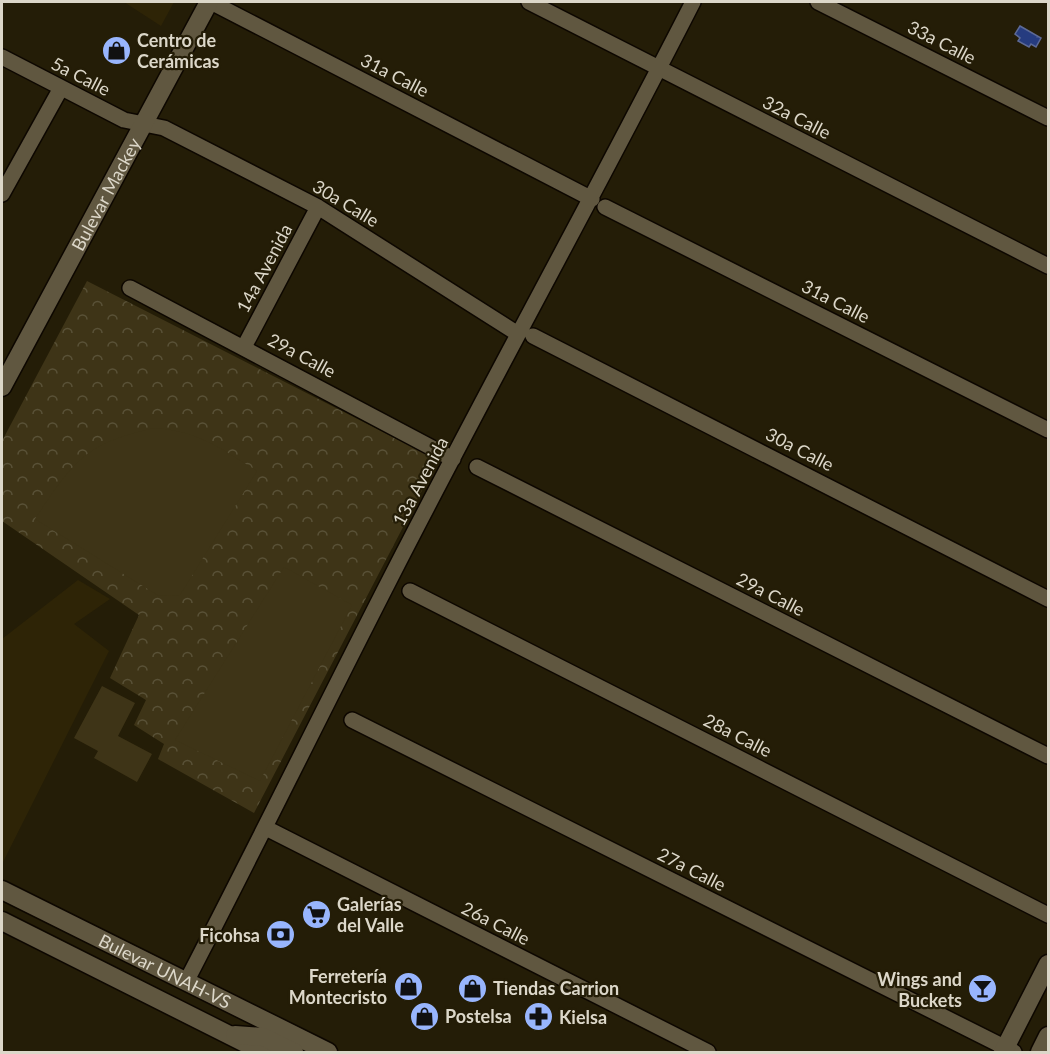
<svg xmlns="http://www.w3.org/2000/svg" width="1050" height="1054" viewBox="0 0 1050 1054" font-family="Lato,sans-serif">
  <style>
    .built { fill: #2e2406 }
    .park { fill: url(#park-crowns) }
    .pitch { fill: #3e3417 }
    .water { fill: url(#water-ripples); stroke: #5d6a96; stroke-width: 1.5 }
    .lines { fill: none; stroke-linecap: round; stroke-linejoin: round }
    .minor-casing { stroke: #0d0700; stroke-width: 18 }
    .tertiary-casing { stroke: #0d0700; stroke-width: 21 }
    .secondary-casing { stroke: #0d0700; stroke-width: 21 }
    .minor { stroke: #605740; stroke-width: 15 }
    .tertiary { stroke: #605740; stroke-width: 18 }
    .secondary { stroke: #605740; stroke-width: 18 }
    .labels { text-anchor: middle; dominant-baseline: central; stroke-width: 4.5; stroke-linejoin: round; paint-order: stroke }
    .poi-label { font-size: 18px; font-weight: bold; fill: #dcd7c9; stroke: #241d07; text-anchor: start }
    .street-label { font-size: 18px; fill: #dcd7c9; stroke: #241d07 }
  </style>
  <defs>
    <pattern id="park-crowns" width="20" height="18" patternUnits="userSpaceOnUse" patternTransform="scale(1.5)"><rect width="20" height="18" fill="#3e3417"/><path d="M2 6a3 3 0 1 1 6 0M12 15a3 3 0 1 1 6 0" fill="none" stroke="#595137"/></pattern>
    <pattern id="water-ripples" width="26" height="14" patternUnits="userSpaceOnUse" patternTransform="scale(1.5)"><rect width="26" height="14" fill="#263c80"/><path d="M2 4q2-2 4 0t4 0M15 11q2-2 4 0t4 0" fill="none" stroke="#455791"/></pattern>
  </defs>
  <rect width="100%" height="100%" fill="#241d07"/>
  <!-- built -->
  <path class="built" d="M124 2H174L161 26Z
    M78 580 110 599 74 624 109 651 2 864V639Z"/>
  <!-- park -->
  <path class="park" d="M87 281 438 460 254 813 158 759 164 744 134 725 146 700 110 678 139 615 2 521V441Z"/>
  <!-- pitch -->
  <path class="pitch" d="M155 428C198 431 222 449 257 471L180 595 159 596 35 519C74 461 85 443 155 428Z
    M284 567 352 605 260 781 175 740Z
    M102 686 135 703 118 736 152 754 137 782 94 758 98 751 74 738Z"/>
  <!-- water -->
  <path class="water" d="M1020 26 1041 38 1036 47 1031 44 1029 47 1018 41 1020 38 1015 34Z"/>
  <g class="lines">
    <defs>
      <path id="minor" d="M211 2 592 199
        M529 2 1048 266
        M818 2 1048 118
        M2 57 124 120 164 128 318 207 518 334
        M2 194 61 88
        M605 207 1048 430
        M130 288 453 459
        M533 336 1048 599
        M244 347 318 207
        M477 467 1048 756
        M410 591 1048 915
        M352 720 1014 1052
        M266 828 708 1052
        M186 982C255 849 321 714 389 581 488 387 594 196 693 2"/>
      <path id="tertiary" d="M1003 1052 1048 964
        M1040 1052 1048 1036"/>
      <g id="secondary">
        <path id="s1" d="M2 387 209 2"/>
        <path id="s2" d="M2 890 328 1052"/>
        <path d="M2 921 263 1052"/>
        <path d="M235 1035 263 1037 294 1052"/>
      </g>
    </defs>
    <!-- minor casing -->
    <use href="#minor" class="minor-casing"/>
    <!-- tertiary casing -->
    <use href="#tertiary" class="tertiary-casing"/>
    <!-- secondary casing -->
    <use href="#secondary" class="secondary-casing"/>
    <!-- minor -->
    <use href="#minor" class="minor"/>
    <!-- tertiary -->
    <use href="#tertiary" class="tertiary"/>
    <!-- secondary -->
    <use href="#secondary" class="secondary"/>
  </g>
  <!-- icons -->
  <defs>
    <symbol id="shop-disc" viewBox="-11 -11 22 22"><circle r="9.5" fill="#98b5fd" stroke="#241d07"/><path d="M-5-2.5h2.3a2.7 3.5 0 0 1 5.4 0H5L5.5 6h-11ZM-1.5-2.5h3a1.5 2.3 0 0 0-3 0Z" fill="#111"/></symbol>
    <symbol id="supermarket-disc" viewBox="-11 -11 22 22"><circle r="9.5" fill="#98b5fd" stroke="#241d07"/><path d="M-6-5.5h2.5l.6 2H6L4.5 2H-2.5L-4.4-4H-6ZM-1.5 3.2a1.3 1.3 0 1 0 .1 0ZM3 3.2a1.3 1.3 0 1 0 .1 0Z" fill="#111"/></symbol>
    <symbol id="bank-disc" viewBox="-11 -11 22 22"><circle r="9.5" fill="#98b5fd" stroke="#241d07"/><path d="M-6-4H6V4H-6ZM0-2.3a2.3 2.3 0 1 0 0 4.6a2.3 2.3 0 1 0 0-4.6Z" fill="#111"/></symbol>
    <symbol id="bar-disc" viewBox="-11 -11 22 22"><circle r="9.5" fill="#98b5fd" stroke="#241d07"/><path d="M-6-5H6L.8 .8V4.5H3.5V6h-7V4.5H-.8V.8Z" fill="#111"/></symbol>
    <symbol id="pharmacy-disc" viewBox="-11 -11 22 22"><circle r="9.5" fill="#98b5fd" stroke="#241d07"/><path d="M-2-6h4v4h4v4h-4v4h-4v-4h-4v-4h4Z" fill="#111"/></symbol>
  </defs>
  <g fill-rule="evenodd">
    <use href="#shop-disc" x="100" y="34" width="33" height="33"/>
    <use href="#supermarket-disc" x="300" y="898" width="33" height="33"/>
    <use href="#bank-disc" x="264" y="918" width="33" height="33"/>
    <use href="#shop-disc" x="392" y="970" width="33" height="33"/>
    <use href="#shop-disc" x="456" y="972" width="33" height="33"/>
    <use href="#bar-disc" x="966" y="972" width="33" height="33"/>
    <use href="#shop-disc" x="408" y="1000" width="33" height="33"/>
    <use href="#pharmacy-disc" x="522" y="1000" width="33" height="33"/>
  </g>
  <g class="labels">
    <!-- poi labels -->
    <g class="poi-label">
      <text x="137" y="40">Centro de<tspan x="137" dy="21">Cerámicas</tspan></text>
      <text x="337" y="904">Galerías<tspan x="337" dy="21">del Valle</tspan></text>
      <text x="260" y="935" text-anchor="end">Ficohsa</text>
      <text x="387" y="976" text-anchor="end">Ferretería<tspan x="387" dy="21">Montecristo</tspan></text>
      <text x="962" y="979" text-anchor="end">Wings and<tspan x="962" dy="21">Buckets</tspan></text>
      <text x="493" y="988">Tiendas Carrion</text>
      <text x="445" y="1016">Postelsa</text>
      <text x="559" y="1017">Kielsa</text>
    </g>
    <!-- street labels -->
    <g class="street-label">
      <text transform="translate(942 42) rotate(27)">33a Calle</text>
      <text transform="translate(395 75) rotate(27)">31a Calle</text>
      <text transform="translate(81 76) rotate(27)">5a Calle</text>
      <text transform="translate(797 117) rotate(27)">32a Calle</text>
      <text stroke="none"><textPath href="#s1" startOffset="219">Bulevar Mackey</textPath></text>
      <text transform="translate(346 203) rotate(31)">30a Calle</text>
      <text transform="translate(264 268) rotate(-62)">14a Avenida</text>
      <text transform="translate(836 301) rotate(27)">31a Calle</text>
      <text transform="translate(302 355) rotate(28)">29a Calle</text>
      <text transform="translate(800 449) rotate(27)">30a Calle</text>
      <text transform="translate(420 481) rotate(-62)">13a Avenida</text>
      <text transform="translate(771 594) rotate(27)">29a Calle</text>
      <text transform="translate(738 735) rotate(27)">28a Calle</text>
      <text transform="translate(692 869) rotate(27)">27a Calle</text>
      <text transform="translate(496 923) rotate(27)">26a Calle</text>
      <text stroke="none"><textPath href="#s2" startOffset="182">Bulevar UNAH-VS</textPath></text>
    </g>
  </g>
  <!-- border -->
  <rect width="1050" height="1054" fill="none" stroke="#dcd7c9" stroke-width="6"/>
</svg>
